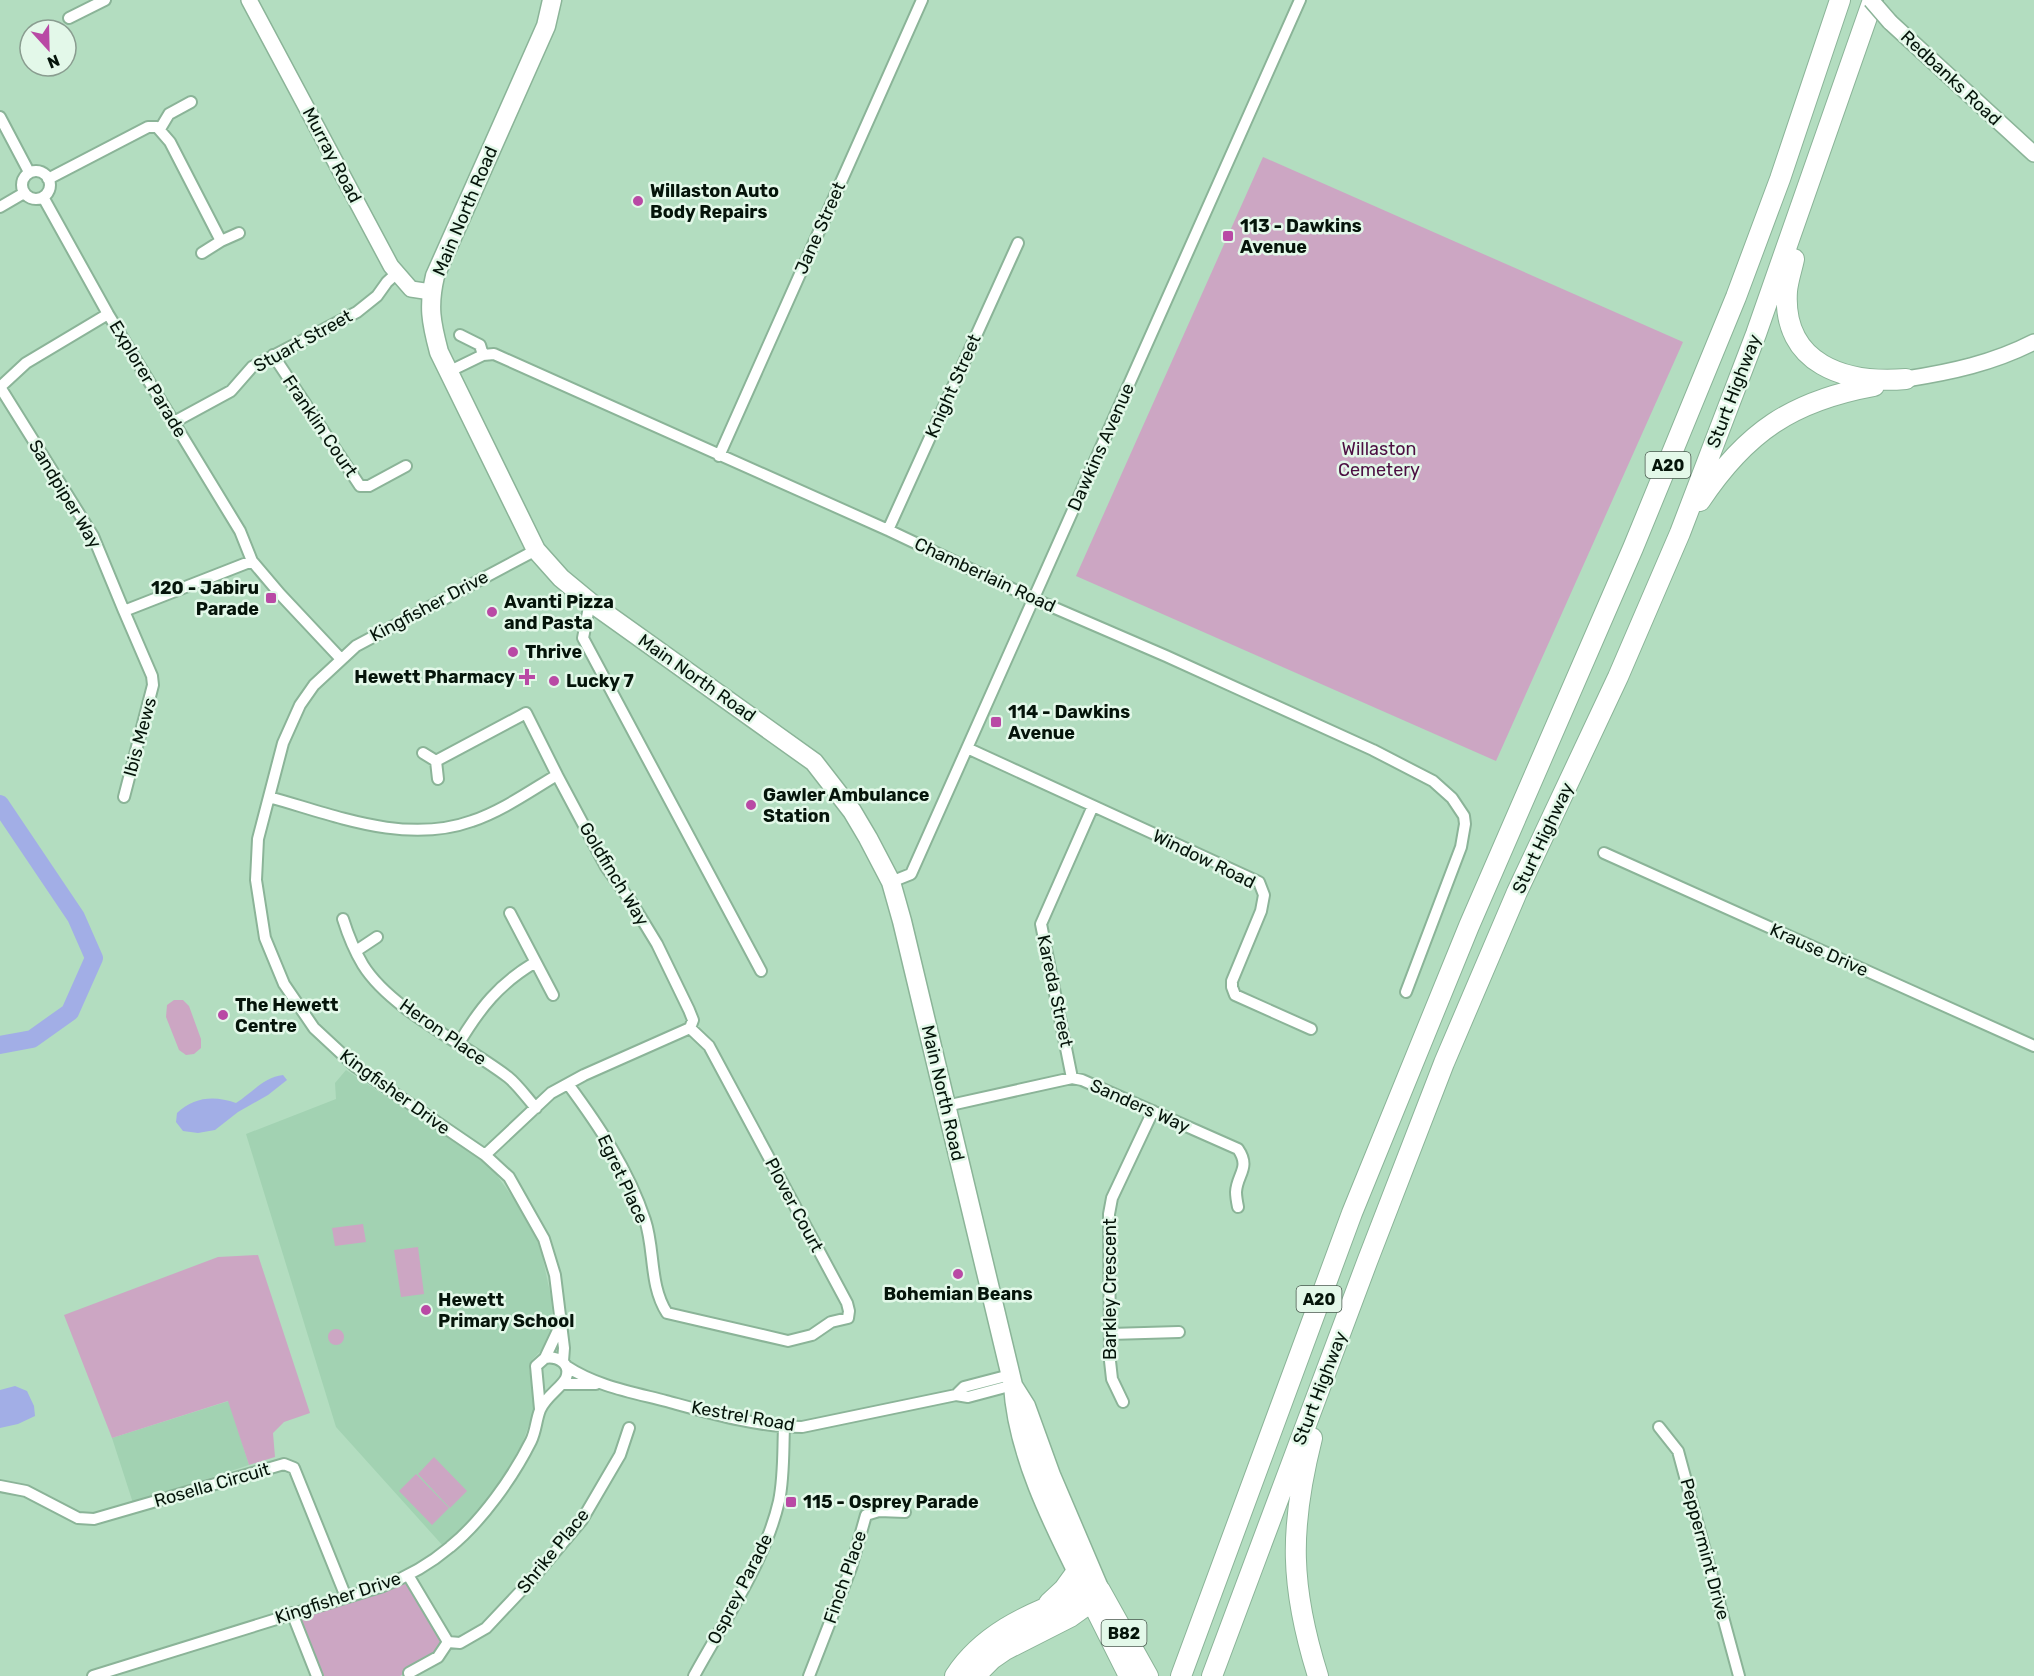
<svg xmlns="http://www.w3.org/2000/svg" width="2034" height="1676" viewBox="0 0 2034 1676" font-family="Rubik,sans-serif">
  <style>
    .built { fill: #a2d2b2 }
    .green { fill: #cca6c3 }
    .water { fill: #a2aee6 }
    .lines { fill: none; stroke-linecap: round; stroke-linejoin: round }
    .river { stroke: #a2aee6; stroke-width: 18 }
    .street-casing { stroke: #8bb498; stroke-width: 14 }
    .secondary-casing { stroke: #8bb498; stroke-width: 18 }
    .primary-casing { stroke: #8bb498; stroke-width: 21 }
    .highway-casing { stroke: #8bb498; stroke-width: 22 }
    .street { stroke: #fff; stroke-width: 10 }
    .secondary { stroke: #fff; stroke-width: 15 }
    .primary { stroke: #fff; stroke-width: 18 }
    .highway { stroke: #fff; stroke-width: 20 }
    .secondary-bridge-casing { stroke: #8bb498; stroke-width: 18; stroke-linecap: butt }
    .secondary-bridge { stroke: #fff; stroke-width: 15 }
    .poi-dot { fill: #b949a5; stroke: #e3f8e9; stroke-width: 2 }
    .labels { text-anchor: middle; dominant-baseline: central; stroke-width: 5; stroke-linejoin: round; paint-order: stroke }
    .shield { fill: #e3f8e9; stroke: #48584d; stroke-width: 1.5 }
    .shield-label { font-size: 16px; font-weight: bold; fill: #05140a }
    .street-label { font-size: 18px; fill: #05140a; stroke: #e3f8e9 }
    .poi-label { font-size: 18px; font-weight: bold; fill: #05140a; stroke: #e3f8e9; text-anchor: start }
    .park-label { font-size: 18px; fill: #4c0e42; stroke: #e3f8e9 }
  </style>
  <rect width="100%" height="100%" fill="#b3ddc0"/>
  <!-- built -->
  <path class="built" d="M346 1070 429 1125 462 1142 493 1170 529 1220 541 1250 551 1297 553 1324 550 1341 532 1360 529 1369 537 1403 522 1444 496 1489 479 1510 444 1547 336 1427 246 1134 336 1099 335 1083Z
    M229 1401 249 1465 133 1503 112 1438Z"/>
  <!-- green -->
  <path class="green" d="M1263 157 1683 342 1496 761 1076 576Z
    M174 1000H183L189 1006 201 1039V1048L194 1054 186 1055 179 1050 166 1017 167 1005Z
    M363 1224 366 1242 335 1246 332 1228Z
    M418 1247 424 1294 401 1297 394 1250Z
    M258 1255 310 1413 284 1422 273 1433 275 1457 249 1465 228 1401 112 1438 64 1315 218 1257Z
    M328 1337a8 8 0 1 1 16 0a8 8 0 1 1-16 0Z
    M434 1457 467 1491 450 1508 418 1474Z
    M416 1474 449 1508 432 1525 399 1491Z
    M406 1582 444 1643 440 1650 400 1676H321L299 1615 377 1594Z"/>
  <!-- water -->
  <path class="water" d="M283 1075 287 1080 268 1095 238 1112 215 1130 198 1133 183 1131 176 1122 177 1113C194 1097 214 1095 236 1103 252 1093 264 1077 283 1075Z
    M15 1386 27 1391 34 1406 35 1416 18 1424 0 1428V1390Z"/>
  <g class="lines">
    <!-- river -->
    <path class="river" d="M0 804 76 917 94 958 70 1012 32 1039 0 1045"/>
    <defs>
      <path id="street" d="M69 18 105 0
        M0 117 29 172
        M160 129 169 114 191 102
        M22 185a14 14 0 1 1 28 0a14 14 0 1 1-28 0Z
        M48 179 148 127H157L170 142 221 241
        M43 197 108 314 240 531 252 561 280 594 341 659
        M0 207 24 193
        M202 253 221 241 239 233
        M460 335 480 345 483 355
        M273 355 360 486H369L406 466
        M448 372 483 355 494 354 888 530 1034 599 1166 656 1373 750 1433 781 1452 798 1464 816 1465 824 1461 847 1406 992
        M0 387 93 536 124 611 252 561
        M0 387 26 363 108 314
        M174 422 231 391 252 367 357 312 377 296 387 282 397 273
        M719 456 922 0
        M888 530 1018 243
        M536 550 356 646 314 685 300 705 283 743 258 839 256 880 265 938 284 984 314 1028 356 1067 485 1155 509 1177 544 1239 555 1275 564 1348 563 1361
        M590 602 583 638 761 971
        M124 611 152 676 153 685 124 797
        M967 748 1259 882 1264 895 1261 911 1232 981V987L1235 995 1311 1029
        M423 753 436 761
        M438 779 436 761 526 713 557 775
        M269 797C334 815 405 845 472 821 502 811 530 791 557 775L606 867 632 903 657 944 689 1010 693 1020 690 1028 584 1075 551 1093 485 1155
        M1604 853 2034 1046
        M891 882 911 874 1300 0
        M510 913 553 995
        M343 919C348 935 354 950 363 965 391 1010 465 1044 508 1077 518 1085 527 1098 536 1108
        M356 951 377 937
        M459 1043C480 1008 499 984 534 963
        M1072 1078 1041 924 1093 806
        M568 1084C599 1126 628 1169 645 1220 655 1250 649 1285 667 1313L788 1341 812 1335 831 1322 848 1318 849 1311 847 1303 709 1046 690 1028
        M946 1106 1072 1078 1082 1080 1238 1149C1251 1168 1237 1174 1236 1192 1236 1197 1237 1202 1238 1207
        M1110 1334 1179 1332
        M545 1358 561 1324
        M566 1366C596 1386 631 1392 666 1401 710 1413 757 1427 802 1427L956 1395 968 1397 1013 1385
        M562 1384H596
        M956 1395 964 1387 1010 1375
        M1123 1402 1112 1379 1110 1361 1109 1214 1112 1198 1153 1111
        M1659 1427 1678 1451 1739 1676
        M0 1486 26 1491 78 1518 94 1519 284 1464 294 1468 346 1597
        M408 1575 448 1642 460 1643 486 1628 534 1577 582 1520 620 1455 629 1428
        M292 1613 317 1676
        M409 1673 438 1657 448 1642
        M93 1676 383 1586C407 1577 430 1564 450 1547 482 1521 513 1477 531 1441 536 1431 536 1420 540 1410 545 1397 562 1387 566 1378 572 1363 557 1356 545 1358L536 1366 540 1409
        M694 1676C724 1621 765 1562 779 1501 784 1477 783 1452 784 1427
        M809 1676 851 1568 866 1515 879 1511 905 1512"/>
      <path id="secondary" d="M249 0 391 266 411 289 431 292
        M1890 22 2034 154
        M1906 379C1951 372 1993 363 2034 342"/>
      <path id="primary" d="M552 0 546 26 435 276C428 306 431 322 439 352L536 550 561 578 590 602 814 762 852 811 868 838 891 882 902 921 1013 1385C1017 1457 1057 1532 1089 1596
        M1014 1387 1026 1406 1051 1475 1100 1590"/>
      <path id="highway" d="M1794 259C1792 269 1788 280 1787 291 1782 365 1846 384 1906 379
        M1700 501C1746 432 1792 401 1874 386
        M1312 1438C1289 1529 1290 1587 1318 1676
        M1089 1596 1129 1676
        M1049 1603 1064 1589 1077 1571
        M955 1676C981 1636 1026 1614 1070 1599 1081 1595 1090 1595 1100 1590L1148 1676
        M975 1676 992 1659 1005 1650 1070 1617 1084 1607 1089 1596
        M1181 1676 1352 1213 1469 926 1633 548 1736 297 1780 179 1840 0
        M1212 1676 1367 1262 1444 1063 1517 892 1618 677 1680 533 1756 334 1873 0"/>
    </defs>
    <!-- street casing -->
    <use href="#street" class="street-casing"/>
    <!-- secondary casing -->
    <use href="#secondary" class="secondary-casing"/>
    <!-- primary casing -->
    <use href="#primary" class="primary-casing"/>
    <!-- highway casing -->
    <use href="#highway" class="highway-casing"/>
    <!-- street -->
    <use href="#street" class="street"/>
    <!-- secondary -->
    <use href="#secondary" class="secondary"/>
    <!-- primary -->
    <use href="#primary" class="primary"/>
    <!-- highway -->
    <use href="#highway" class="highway"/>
    <defs>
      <path id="secondary-bridge" d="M1871 0 1890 22"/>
    </defs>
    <!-- secondary-bridge casing -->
    <use href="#secondary-bridge" class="secondary-bridge-casing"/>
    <!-- secondary-bridge -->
    <use href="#secondary-bridge" class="secondary-bridge"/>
  </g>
  <!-- markers -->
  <g class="poi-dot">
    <circle cx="638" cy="201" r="6"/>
    <rect x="1222" y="230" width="12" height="12" rx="3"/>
    <rect x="265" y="592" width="12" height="12" rx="3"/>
    <circle cx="492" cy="612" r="6"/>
    <circle cx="513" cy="652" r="6"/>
    <path d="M524 668h6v6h6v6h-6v6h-6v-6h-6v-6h6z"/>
    <circle cx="554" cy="681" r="6"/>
    <rect x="990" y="716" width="12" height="12" rx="3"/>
    <circle cx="751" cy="805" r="6"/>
    <circle cx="223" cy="1015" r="6"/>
    <circle cx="958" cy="1274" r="6"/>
    <circle cx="426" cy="1310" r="6"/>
    <rect x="785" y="1496" width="12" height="12" rx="3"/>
  </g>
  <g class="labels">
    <!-- shield labels -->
    <g class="shield">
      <rect x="1645.5" y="452" width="45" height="26" rx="4.5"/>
      <rect x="1296.5" y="1286" width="45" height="26" rx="4.5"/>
      <rect x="1101.5" y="1620" width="45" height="26" rx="4.5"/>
    </g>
    <g class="shield-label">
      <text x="1668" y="465">A20</text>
      <text x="1319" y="1299">A20</text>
      <text x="1124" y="1633">B82</text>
    </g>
    <!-- street labels -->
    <g class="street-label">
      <text transform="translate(1951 78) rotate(43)">Redbanks Road</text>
      <text transform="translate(332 155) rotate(62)">Murray Road</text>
      <text transform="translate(465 211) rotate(-67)">Main North Road</text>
      <text transform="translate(820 228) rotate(-66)">Jane Street</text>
      <text transform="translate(303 341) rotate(-29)">Stuart Street</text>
      <text transform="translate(148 379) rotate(59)">Explorer Parade</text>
      <text transform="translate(953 386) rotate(-66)">Knight Street</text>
      <text transform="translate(1734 391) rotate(-69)">Sturt Highway</text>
      <text transform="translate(320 426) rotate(56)">Franklin Court</text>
      <text transform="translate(1101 447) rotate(-66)">Dawkins Avenue</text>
      <text transform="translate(65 494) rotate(59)">Sandpiper Way</text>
      <text transform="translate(985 575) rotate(25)">Chamberlain Road</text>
      <text transform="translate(429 606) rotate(-28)">Kingfisher Drive</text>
      <text transform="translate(697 678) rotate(35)">Main North Road</text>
      <text transform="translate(140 737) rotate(-75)">Ibis Mews</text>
      <text transform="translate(1543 838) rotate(-65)">Sturt Highway</text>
      <text transform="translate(1204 859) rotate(26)">Window Road</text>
      <text transform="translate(614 874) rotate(59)">Goldfinch Way</text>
      <text transform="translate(1819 950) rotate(24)">Krause Drive</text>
      <text transform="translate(1055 991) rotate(78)">Kareda Street</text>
      <text transform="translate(443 1032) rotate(35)">Heron Place</text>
      <text transform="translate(395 1092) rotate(36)">Kingfisher Drive</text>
      <text transform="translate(943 1093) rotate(77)">Main North Road</text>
      <text transform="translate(1140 1106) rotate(24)">Sanders Way</text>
      <text transform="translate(623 1179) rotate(65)">Egret Place</text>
      <text transform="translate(794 1205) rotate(62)">Plover Court</text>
      <text transform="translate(1110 1289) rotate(-90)">Barkley Crescent</text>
      <text transform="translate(1320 1388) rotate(-69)">Sturt Highway</text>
      <text transform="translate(743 1416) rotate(10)">Kestrel Road</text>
      <text transform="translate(212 1485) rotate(-16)">Rosella Circuit</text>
      <text transform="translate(1705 1549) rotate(75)">Peppermint Drive</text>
      <text transform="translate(553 1551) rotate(-51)">Shrike Place</text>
      <text transform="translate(845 1577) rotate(-71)">Finch Place</text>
      <text transform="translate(740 1589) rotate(-63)">Osprey Parade</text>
      <text transform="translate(338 1598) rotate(-18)">Kingfisher Drive</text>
    </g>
    <!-- poi labels -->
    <g class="poi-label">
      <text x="650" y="191">Willaston Auto<tspan x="650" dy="21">Body Repairs</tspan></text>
      <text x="1240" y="226">113 - Dawkins<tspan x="1240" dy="21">Avenue</tspan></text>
      <text x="259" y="588" text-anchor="end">120 - Jabiru<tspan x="259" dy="21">Parade</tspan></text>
      <text x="504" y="602">Avanti Pizza<tspan x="504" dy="21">and Pasta</tspan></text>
      <text x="525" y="652">Thrive</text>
      <text x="515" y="677" text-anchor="end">Hewett Pharmacy</text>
      <text x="566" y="681">Lucky 7</text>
      <text x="1008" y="712">114 - Dawkins<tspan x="1008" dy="21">Avenue</tspan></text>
      <text x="763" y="795">Gawler Ambulance<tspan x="763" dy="21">Station</tspan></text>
      <text x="235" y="1005">The Hewett<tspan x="235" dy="21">Centre</tspan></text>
      <text x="958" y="1294" text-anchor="middle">Bohemian Beans</text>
      <text x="438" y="1300">Hewett<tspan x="438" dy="21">Primary School</tspan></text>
      <text x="803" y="1502">115 - Osprey Parade</text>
    </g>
    <!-- park labels -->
    <g class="park-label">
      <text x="1379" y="449">Willaston<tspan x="1379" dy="21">Cemetery</tspan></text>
    </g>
  </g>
  <!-- north arrow -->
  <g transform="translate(48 48) rotate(158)"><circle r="28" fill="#e3f8e9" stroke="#8a9d90" stroke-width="1.5"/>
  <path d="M0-4.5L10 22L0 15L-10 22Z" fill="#b949a5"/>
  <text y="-9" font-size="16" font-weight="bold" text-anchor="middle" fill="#05140a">N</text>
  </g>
</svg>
